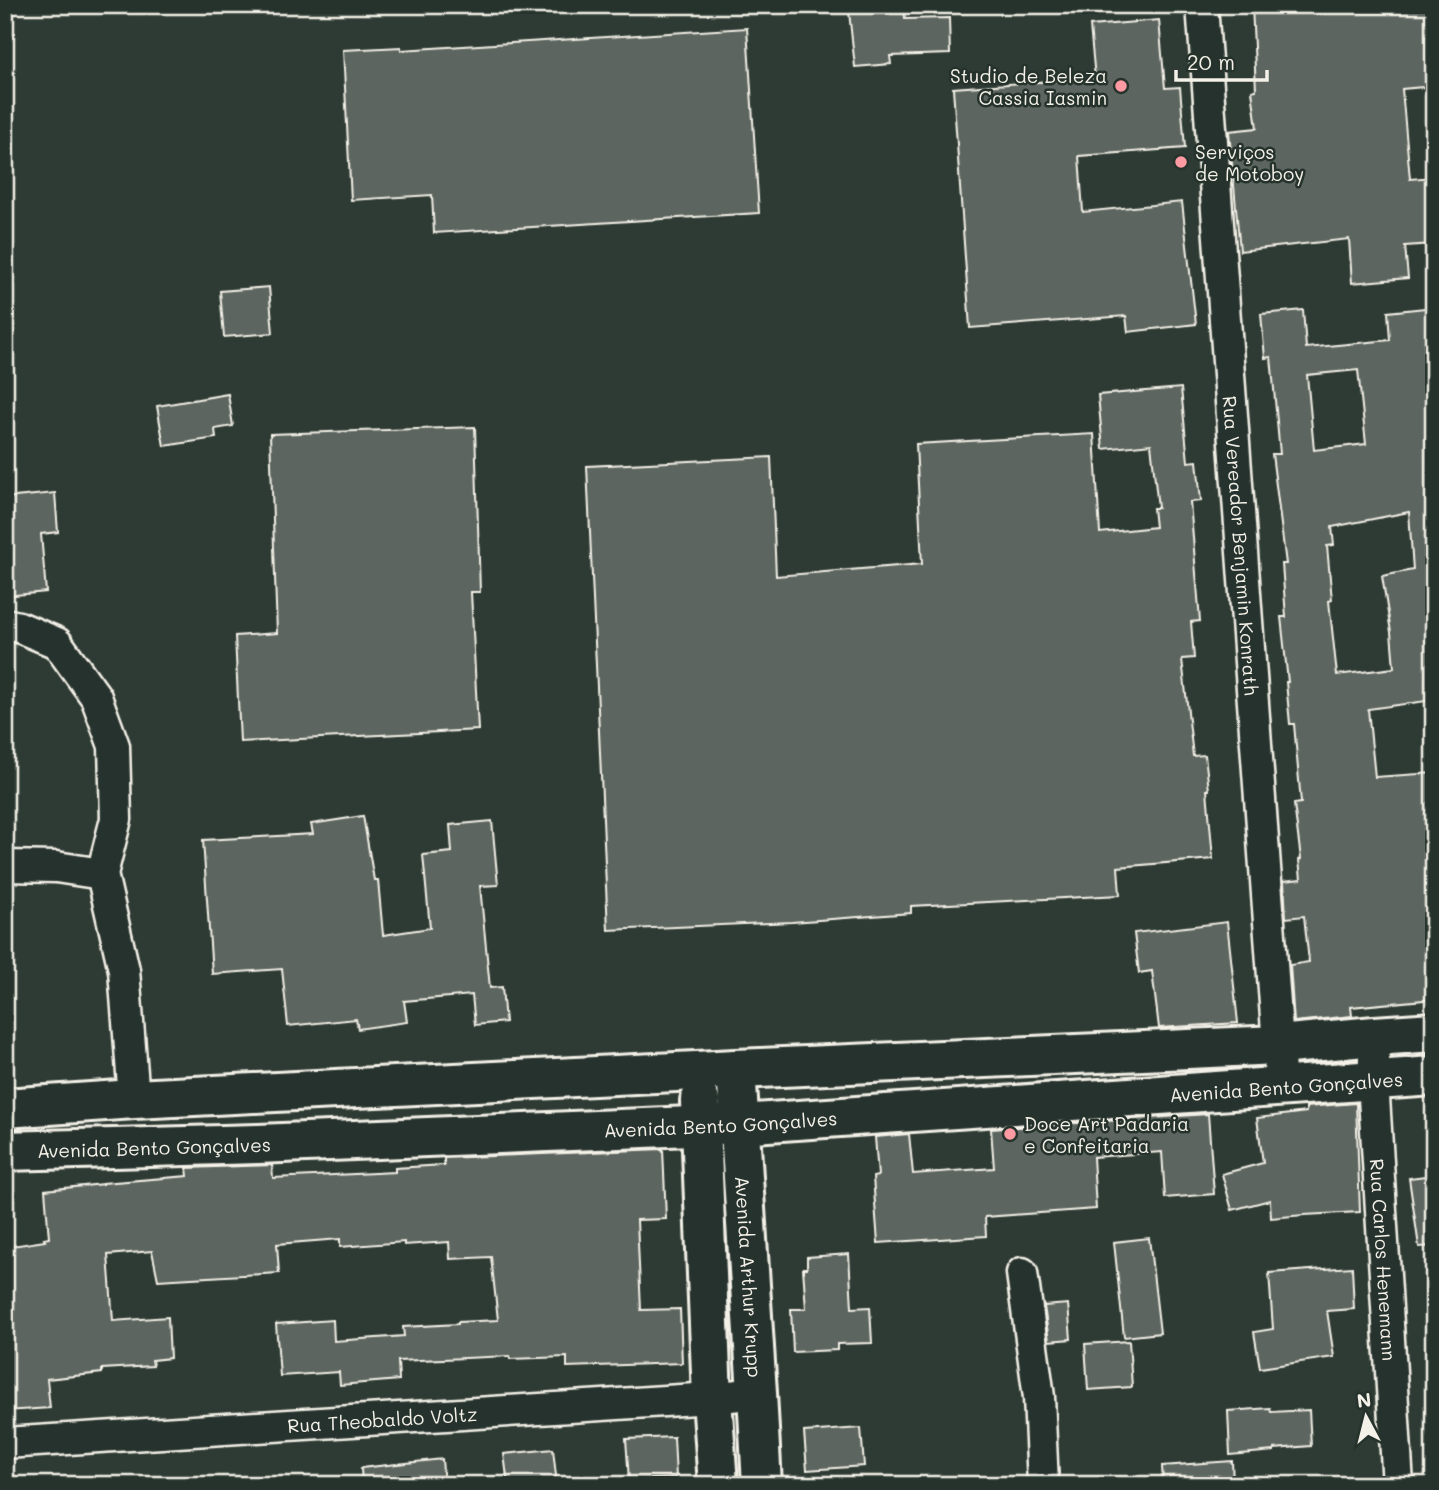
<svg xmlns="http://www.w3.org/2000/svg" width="1439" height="1490" viewBox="0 0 1439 1490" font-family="Mali,sans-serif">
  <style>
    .building { fill: #5c655e; stroke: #f4f1e8; stroke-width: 2; fill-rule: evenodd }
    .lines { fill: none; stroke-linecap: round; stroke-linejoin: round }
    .street-casing { stroke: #f4f1e8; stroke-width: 35 }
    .secondary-casing { stroke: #f4f1e8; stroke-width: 44 }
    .street { stroke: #26332d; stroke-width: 30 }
    .secondary { stroke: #26332d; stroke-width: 38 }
    .poi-dot { fill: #ff9aa2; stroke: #26332d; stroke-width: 2.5 }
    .labels { text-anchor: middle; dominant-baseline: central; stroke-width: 5; stroke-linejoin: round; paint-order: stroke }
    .poi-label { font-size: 19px; fill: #f4f1e8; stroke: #26332d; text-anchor: start }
    .street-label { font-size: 19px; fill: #f4f1e8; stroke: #26332d }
  </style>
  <rect width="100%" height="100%" fill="#2e3b34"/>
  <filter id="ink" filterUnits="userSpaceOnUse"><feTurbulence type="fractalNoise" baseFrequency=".0143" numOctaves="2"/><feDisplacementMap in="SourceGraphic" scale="14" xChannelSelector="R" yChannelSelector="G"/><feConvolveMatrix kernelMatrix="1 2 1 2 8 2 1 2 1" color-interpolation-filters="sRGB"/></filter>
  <g filter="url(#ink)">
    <!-- building -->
    <path class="building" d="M1252 5H1434V86L1402 89 1410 179 1434 177V244L1405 246 1408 278 1352 283 1349 239 1240 251 1229 131 1257 128 1252 91 1256 90Z
      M904 7 905 19 949 18 950 54 890 56 891 64 855 67 849 12Z
      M1159 20 1165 88 1180 87 1185 148 1079 156 1083 212 1182 202 1196 324 1128 332 1126 316 970 328 953 88 1095 78 1090 26Z
      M747 28 759 213 434 233 432 195 351 200 343 50 401 47V50Z
      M269 287 273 333 224 337 220 291Z
      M1434 307V594H1432L1434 603V700L1368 709 1375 777 1434 773V999L1351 1007 1352 1016 1294 1022 1290 965 1309 962 1304 916 1286 918 1284 881 1301 879 1299 860 1301 859 1294 804 1301 803 1294 724H1290L1286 682H1288L1281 617H1286L1282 564H1286L1272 454H1280L1271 357 1265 358 1261 314 1303 310 1306 348 1390 340 1388 312ZM1358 370 1366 444 1314 450 1307 375ZM1409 512 1413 570 1382 576 1391 632 1394 668 1337 675 1329 601 1332 600 1327 546 1334 545 1332 527Z
      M1181 388 1188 462 1197 461 1201 501 1190 502 1200 621 1191 622 1194 658 1182 659 1193 756 1205 755 1209 790H1207L1213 859 1118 867 1120 895 911 906V913L792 922 608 930 587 466 771 457 776 576 922 564 916 444 1094 434 1100 533 1155 527 1153 508H1158L1151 444 1103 449 1098 395Z
      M228 394 233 426 215 429 216 438 164 446 157 406Z
      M475 427 480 592H471L478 730 240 742 235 636 277 633 270 434Z
      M55 493 58 532 41 534 46 592 5 596V498Z
      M363 816 374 880H378L383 935 430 928 423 855 452 852 450 825 492 821 498 885 480 886 490 988 502 987 505 1022 475 1025 472 995 404 1001 407 1022 358 1029 356 1019 288 1026 282 969 212 974 203 840 313 834 311 824Z
      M1227 922 1238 1023 1159 1028 1152 971 1139 973 1134 933Z
      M1356 1103 1360 1212 1304 1215 1271 1218 1270 1200 1232 1210 1222 1174 1263 1163 1257 1118 1306 1112V1107Z
      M1208 1114 1214 1194 1165 1198 1162 1152 1093 1157 1096 1209 985 1217 986 1236 878 1243 873 1177 878 1176 875 1137 909 1134 913 1174 994 1168 991 1129Z
      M663 1149 666 1219 637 1220 641 1310 680 1309 682 1363 567 1367V1357L510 1359V1356L398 1361 399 1380 340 1385 339 1372 280 1376 276 1324 333 1320 334 1341 404 1336 403 1327 458 1324V1322L498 1320 491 1257 450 1259 449 1242 404 1245V1242L340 1247V1239L277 1244 279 1273 158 1280 152 1251 108 1255 113 1321 168 1317 170 1358 152 1360 153 1366 102 1369V1373L47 1379 50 1408 5 1411V1247L45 1241 44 1239 49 1238 45 1190 103 1184V1183L188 1176 187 1168 272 1165 273 1178 395 1172V1168L444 1165V1158Z
      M1434 1175V1246L1419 1247 1409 1178Z
      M1149 1238 1160 1333 1124 1337 1114 1242Z
      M849 1254 852 1308 870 1307 872 1343 837 1344V1350L793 1352 791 1309H806L803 1268H807V1257Z
      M1352 1267 1354 1309 1327 1311 1334 1357 1260 1368 1254 1332 1273 1329 1269 1273Z
      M1068 1304 1071 1339 1049 1341 1044 1306Z
      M1129 1341 1132 1387 1088 1390 1085 1344Z
      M1270 1408 1271 1412 1309 1410 1311 1446 1274 1449V1451L1230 1455 1228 1411Z
      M861 1428 864 1466 807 1470 804 1432Z
      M674 1437 676 1478 629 1480 626 1439Z
      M553 1449 557 1485H508L504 1454Z
      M442 1459 444 1485H362L361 1468Z
      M1232 1461 1233 1485H1163L1162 1466Z"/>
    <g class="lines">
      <defs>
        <g id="street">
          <path id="s1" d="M1202 5 1281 1086"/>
          <path d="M5 624 19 627 57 643 96 697 114 746 116 819 102 874"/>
          <path d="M5 866 56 867 102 874 124 970 134 1099"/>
          <path id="s2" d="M1375 1036 1373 1081 1398 1485"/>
          <path d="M1022 1273 1039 1397 1043 1485"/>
          <path id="s3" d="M5 1443 712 1398 757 1393"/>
        </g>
        <g id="secondary">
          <path id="s4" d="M736 1069 757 1393 762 1485"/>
          <path d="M700 1101 712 1398 718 1485"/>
          <path d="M5 1108 134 1099 736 1069 1278 1045 1375 1036 1434 1032"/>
          <path id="s5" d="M5 1151 258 1144 739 1124 1434 1076"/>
        </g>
      </defs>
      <!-- street casing -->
      <use href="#street" class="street-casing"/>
      <!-- secondary casing -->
      <use href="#secondary" class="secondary-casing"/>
      <!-- street -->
      <use href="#street" class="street"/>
      <!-- secondary -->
      <use href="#secondary" class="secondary"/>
    </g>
  </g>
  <!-- markers -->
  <g class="poi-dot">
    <circle cx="1121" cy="86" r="7"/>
    <circle cx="1181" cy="162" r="7"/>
    <circle cx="1010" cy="1134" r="7"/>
  </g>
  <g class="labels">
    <!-- poi labels -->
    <g class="poi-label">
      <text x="1107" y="75" text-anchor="end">Studio de Beleza<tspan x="1107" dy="22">Cassia Iasmin</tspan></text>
      <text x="1195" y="151">Serviços<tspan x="1195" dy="22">de Motoboy</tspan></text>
      <text x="1024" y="1123">Doce Art Padaria<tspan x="1024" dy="22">e Confeitaria</tspan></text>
    </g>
    <!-- street labels -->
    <g class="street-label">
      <text stroke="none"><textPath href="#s1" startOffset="542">Rua Vereador Benjamin Konrath</textPath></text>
      <text stroke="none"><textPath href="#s5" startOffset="1283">Avenida Bento Gonçalves</textPath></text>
      <text stroke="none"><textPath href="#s5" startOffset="716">Avenida Bento Gonçalves</textPath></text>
      <text stroke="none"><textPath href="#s5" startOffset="149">Avenida Bento Gonçalves</textPath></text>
      <text stroke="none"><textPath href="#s2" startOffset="224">Rua Carlos Henemann</textPath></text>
      <text stroke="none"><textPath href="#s4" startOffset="208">Avenida Arthur Krupp</textPath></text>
      <text stroke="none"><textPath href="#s3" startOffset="378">Rua Theobaldo Voltz</textPath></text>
    </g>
  </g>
  <!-- margin -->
  <rect width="1439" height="1490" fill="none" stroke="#26332d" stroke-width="28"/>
  <rect x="14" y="14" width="1411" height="1462" fill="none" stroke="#f4f1e8" stroke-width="2.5" filter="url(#ink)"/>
  <!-- north arrow -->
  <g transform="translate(1366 1417) rotate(353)" stroke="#26332d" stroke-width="5" paint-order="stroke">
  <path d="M0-5L12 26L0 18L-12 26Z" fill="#f4f1e8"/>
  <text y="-10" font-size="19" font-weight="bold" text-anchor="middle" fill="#f4f1e8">N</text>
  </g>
  <!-- scale -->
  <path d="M1176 70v10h91v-10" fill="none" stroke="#f4f1e8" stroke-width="3.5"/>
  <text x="1187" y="70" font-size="21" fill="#f4f1e8" stroke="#26332d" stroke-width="5" paint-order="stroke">20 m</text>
</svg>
